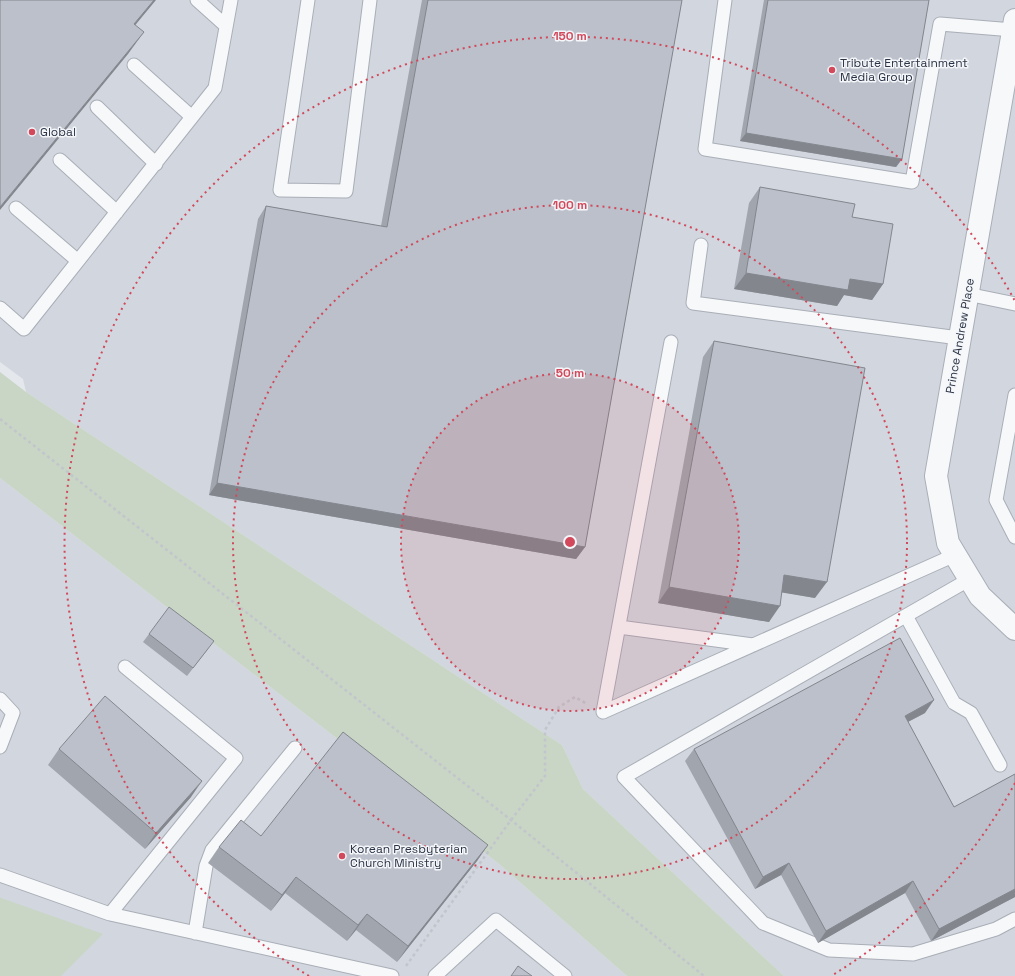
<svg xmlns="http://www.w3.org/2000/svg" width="1015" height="976" viewBox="0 0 1015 976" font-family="'Space Grotesk',sans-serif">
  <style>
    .built { fill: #d2d6de }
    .green { fill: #c9d6c5 }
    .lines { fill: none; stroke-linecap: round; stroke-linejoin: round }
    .service-casing { stroke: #a9aeb7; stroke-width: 15 }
    .minor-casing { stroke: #a9aeb7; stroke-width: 24 }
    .path { stroke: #c2c5cb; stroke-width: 2.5; stroke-dasharray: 3 3; stroke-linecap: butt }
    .service { stroke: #f7f8fa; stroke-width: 13 }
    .minor { stroke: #f7f8fa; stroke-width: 22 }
    .wall { fill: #a1a5ae }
    .shaded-wall { fill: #83868d }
    .building { fill: #bbc0ca; stroke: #83868d }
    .ring { fill: none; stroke: #d1495b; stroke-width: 2; stroke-dasharray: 2 4 }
    .poi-dot { fill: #d1495b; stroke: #f4f6f9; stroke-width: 1.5 }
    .labels { text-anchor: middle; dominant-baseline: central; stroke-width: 3; stroke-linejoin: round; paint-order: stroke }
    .poi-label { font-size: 12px; fill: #2b3445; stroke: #f4f6f9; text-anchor: start }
    .street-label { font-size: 12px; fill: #2b3445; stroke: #f4f6f9 }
    .centre { fill: #d1495b; stroke: #f4f6f9; stroke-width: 2 }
    .ring-label { font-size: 12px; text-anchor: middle; font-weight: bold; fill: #d1495b; stroke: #f4f6f9; stroke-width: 3; stroke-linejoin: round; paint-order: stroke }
  </style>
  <rect width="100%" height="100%" fill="#e4e7ec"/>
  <!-- built -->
  <path class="built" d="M0 0H1015V976H784L583 789 562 745 26 392 23 379 0 362Z
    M0 478 498 863 627 976H0Z"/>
  <!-- green -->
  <path class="green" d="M0 372 26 392 562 745 583 789 784 976H627L498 863 0 478Z
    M0 897 1 898 103 934 61 976H0Z"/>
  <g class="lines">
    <defs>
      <path id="service" d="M197 0 226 26
        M308 0 280 190 346 191 370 0
        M725 0 705 149 912 182 940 24 1013 30
        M134 65 192 117
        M97 107 156 164
        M60 160 117 212
        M16 208 78 261
        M701 245 693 303 959 338
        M967 294 1015 304
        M0 308 24 329 215 88 231 0
        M671 342 603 712 955 555
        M1015 395 996 500 1015 537
        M970 579 624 777 763 923 829 950 913 954 996 929 1015 919
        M906 616 954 703 971 713 1000 765
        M619 627 753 645
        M0 699 13 713 0 747
        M0 875 110 914 392 976
        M110 914 236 758 125 667
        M195 933 206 866 212 850 295 748
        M435 976 496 920 565 976"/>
      <path id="minor" d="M1015 20 936 476 948 543 980 596 1015 629"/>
    </defs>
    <!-- service casing -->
    <use href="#service" class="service-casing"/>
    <!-- minor casing -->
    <use href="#minor" class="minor-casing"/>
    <!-- path -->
    <path class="path" d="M0 419 511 820 704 976
      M406 966 511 820 545 776V730L559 707 575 697 587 704"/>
    <!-- service -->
    <use href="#service" class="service"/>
    <!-- minor -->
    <use href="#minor" class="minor"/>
  </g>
  <!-- wall -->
  <path class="wall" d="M422 0H682L585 547 576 559 209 495 258 219 266 206 381 226Z
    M764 0H929L902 159 896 167 740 141Z
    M760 187 852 217 883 284 872 300 844 295 837 306 734 289 749 203Z
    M714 341 815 598 782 592 769 622 658 603 703 357Z
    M149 634 208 649 187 676 143 642Z
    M925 713 908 722 954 807 1015 774V897L931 941 905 893 818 943 781 875 755 889 685 761 694 749Z
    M59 749 191 797 145 849 48 765Z
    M261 836 488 845 477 861 397 962 356 930 347 941 285 893 271 911 208 863 219 847Z"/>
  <!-- shaded-wall -->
  <path class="shaded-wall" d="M154 0H156L118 46 134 24Z
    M144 32 128 54 0 210V207Z
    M746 133 902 159 896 167 740 141Z
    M746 273 850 279 883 284 872 300 844 295 837 306 734 289Z
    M217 483 585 547 576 559 209 495Z
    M784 575 827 582 815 598 773 591Z
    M669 587 780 606 769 622 658 603Z
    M934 700 925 713 896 728 905 716Z
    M202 781 191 797 145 849 156 833Z
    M488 845 477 861 397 962 408 946Z
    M789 863 781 875 755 889 763 877Z
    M296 877 285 893 271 911 282 895Z
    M913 881 905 893 818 943 826 931Z
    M1015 889V897L931 941 939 929Z
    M367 914 356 930 347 941 358 925Z"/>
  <!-- building -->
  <path class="building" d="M0 0H154L134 24 144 32 0 207Z
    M428 0H682L585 547 217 483 266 206 387 227Z
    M768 0H929L902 159 746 133Z
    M760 187 855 204 852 217 893 224 883 284 850 279 848 290 746 273Z
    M714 341 865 368 827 582 784 575 780 606 669 587Z
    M169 607 214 641 193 668 149 634Z
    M900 638 934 700 905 716 954 807 1015 774V889L939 929 913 881 826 931 789 863 763 877 694 749Z
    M105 696 202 781 156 833 59 749Z
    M343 732 488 845 408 946 367 914 358 925 296 877 282 895 219 847 241 820 261 836Z
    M518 966 532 976H511Z"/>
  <!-- distance rings -->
  <circle cx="570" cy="542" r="169" fill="#d1495b" fill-opacity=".12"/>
  <g class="ring">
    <circle cx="570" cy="542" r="169"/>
    <circle cx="570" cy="542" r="337"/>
    <path d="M1015 783A506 506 0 0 1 831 976M309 976A506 506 0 1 1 1015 301"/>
  </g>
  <!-- markers -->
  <g class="poi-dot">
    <circle cx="832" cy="70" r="4"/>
    <circle cx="32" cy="132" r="4"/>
    <circle cx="342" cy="856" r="4"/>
  </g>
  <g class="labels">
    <!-- poi labels -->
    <g class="poi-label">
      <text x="840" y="63">Tribute Entertainment<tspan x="840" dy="14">Media Group</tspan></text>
      <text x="40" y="132">Global</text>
      <text x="350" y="849">Korean Presbyterian<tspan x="350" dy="14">Church Ministry</tspan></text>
    </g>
    <!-- street labels -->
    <g class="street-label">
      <text transform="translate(960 336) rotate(-80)">Prince Andrew Place</text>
    </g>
  </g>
  <circle cx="570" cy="542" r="6" class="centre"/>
  <g class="ring-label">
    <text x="570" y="40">150 m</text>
    <text x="570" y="209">100 m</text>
    <text x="570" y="377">50 m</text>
  </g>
</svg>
